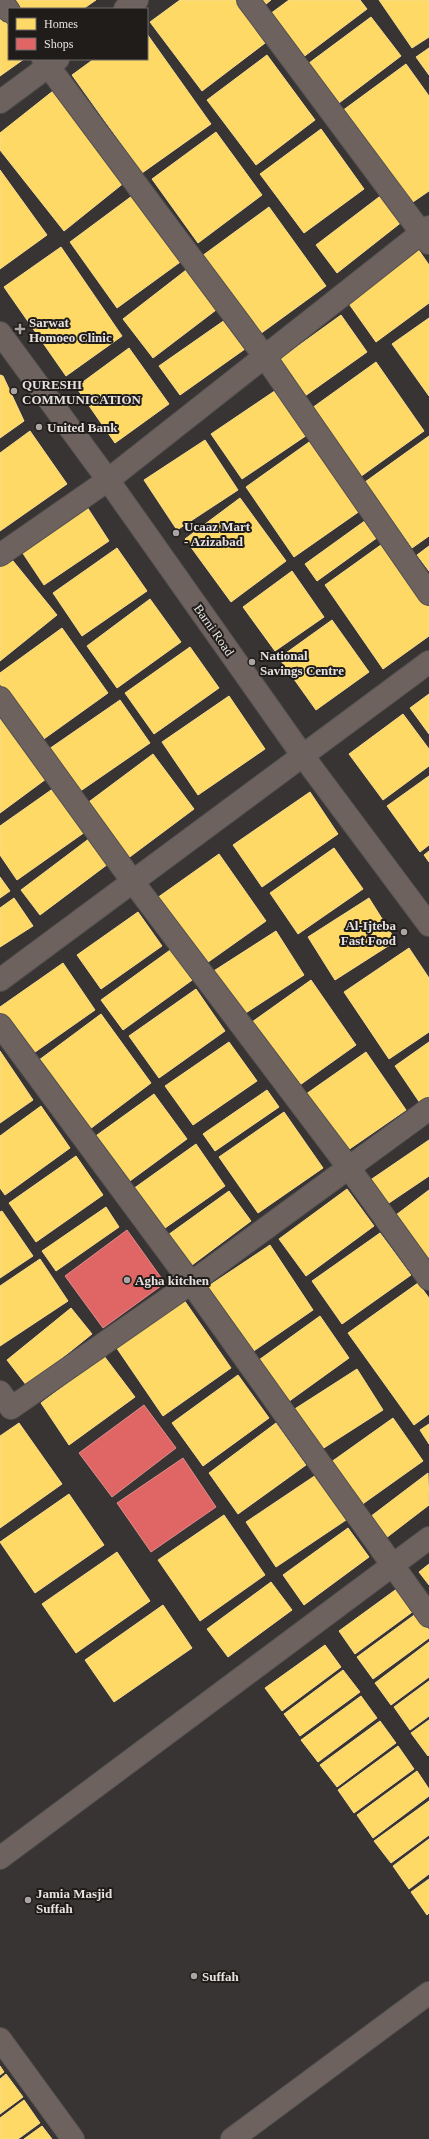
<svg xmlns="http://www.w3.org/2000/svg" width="429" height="2139" viewBox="0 0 429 2139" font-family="'Times New Roman',serif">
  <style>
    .homes { fill: #ffd966; stroke: #f8dc8b }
    .shops { fill: #e06666; stroke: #e28b8b }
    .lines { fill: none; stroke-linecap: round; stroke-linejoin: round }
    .minor-casing { stroke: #535150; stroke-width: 24 }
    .tertiary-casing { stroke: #535150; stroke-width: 24 }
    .minor { stroke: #6e625f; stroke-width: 22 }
    .tertiary { stroke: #6e625f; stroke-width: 22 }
    .poi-dot { fill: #aaa5a4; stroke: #1f1c1a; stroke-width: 1.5 }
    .labels { text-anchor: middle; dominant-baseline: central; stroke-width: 4; stroke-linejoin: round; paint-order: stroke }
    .poi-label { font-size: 13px; font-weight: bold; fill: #e7e2e1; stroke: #1f1c1a; text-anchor: start }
    .street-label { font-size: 13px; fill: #e7e2e1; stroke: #1f1c1a }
  </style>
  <rect width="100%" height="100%" fill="#383433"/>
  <!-- homes -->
  <path class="homes" d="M11 0H96L83 9H17Z
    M180 0H245L273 37 202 91 150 22Z
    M262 0H271L265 5Z
    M289 0H360L367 9 302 58 270 14Z
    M379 0H429V37L412 48Z
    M0 14 9 27V59H24L0 76Z
    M371 17 401 56 335 106 305 66Z
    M147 34 211 124 142 173 72 75 94 59H147Z
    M429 48V75L416 57Z
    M267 55 315 120 256 165 207 100Z
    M406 64 429 96V191L410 204 342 111Z
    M53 91 125 182 64 231 0 150V133Z
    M321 129 364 189 304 233 260 174Z
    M216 132 262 195 198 243 152 179Z
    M0 170 47 235 0 269Z
    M136 193 183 260 117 308 70 242Z
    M383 194 403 221 337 273 316 245Z
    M269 207 326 286 260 334 202 256Z
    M61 247 122 336 66 376 4 287Z
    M418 249 429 265V303L376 342 347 301Z
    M190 267 220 307 153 358 123 319Z
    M232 315 252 344 180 395 159 366Z
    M341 315 367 352 305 396 280 359Z
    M429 318V396L392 344Z
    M129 348 169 404 115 443 76 387Z
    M376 362 424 431 360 477 312 408Z
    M0 375 3 376 24 421 0 438Z
    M282 386 313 431 242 479 211 434Z
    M30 431 67 484 0 531V453Z
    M319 435 367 506 294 557 246 487Z
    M429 436V536L412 548 365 482Z
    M205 440 238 490 177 530 144 480Z
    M78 493 109 541 44 585 12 537Z
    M240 498 286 561 231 602 185 539Z
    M373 515 385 532 317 581 305 564Z
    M385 542 429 604V636L383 669 325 585Z
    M0 545 57 615 0 661Z
    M429 546V571L417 555Z
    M117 548 147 591 82 636 53 593Z
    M292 571 324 617 275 651 243 607Z
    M150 599 181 642 117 688 87 646Z
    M332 620 369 672 316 710 279 658Z
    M62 628 108 693 41 741 0 684V673Z
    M190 647 219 688 154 734 125 693Z
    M429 694V734L410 708Z
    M229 696 265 749 198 795 162 742Z
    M120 700 150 743 79 792 49 749Z
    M403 714 429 749V766L383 800 349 754Z
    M0 716 46 779 0 813Z
    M153 754 194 809 127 859 86 804Z
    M429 776V845L420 852 387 806Z
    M54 788 85 832 17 880 0 855V826Z
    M310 792 338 834 262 887 233 845Z
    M90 838 108 864 40 915 21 890Z
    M334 848 363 889 298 934 270 893Z
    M429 851V862L424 855Z
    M219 854 266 921 204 965 157 898Z
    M0 877 10 891 0 898Z
    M14 898 33 926 0 947V908Z
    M369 898 396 941 335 980 308 937Z
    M138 912 162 946 101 989 77 955Z
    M276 931 304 975 238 1018 209 974Z
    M173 948 195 978 123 1030 101 1000Z
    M409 948 429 978V1032L389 1059 344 992Z
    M63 963 95 1010 28 1057 0 1016V1007Z
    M311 980 356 1045 290 1092 245 1027Z
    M196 989 225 1031 159 1078 129 1036Z
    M101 1014 151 1083 82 1135 31 1066Z
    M229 1042 257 1081 193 1125 165 1086Z
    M429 1042V1097L420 1103 395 1066Z
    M0 1051 33 1100 0 1123Z
    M366 1052 406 1110 338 1157 299 1099Z
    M267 1090 279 1107 215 1151 203 1134Z
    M154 1094 187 1139 119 1189 86 1143Z
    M41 1106 70 1148 5 1195 0 1188V1136Z
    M284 1112 323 1168 258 1213 219 1157Z
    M429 1140V1176L383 1207 366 1183Z
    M196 1144 225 1186 155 1235 126 1194Z
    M76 1156 103 1195 36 1242 9 1203Z
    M347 1189 374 1226 306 1276 279 1239Z
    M429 1190V1257L424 1261 392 1218Z
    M229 1191 251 1221 184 1271 161 1240Z
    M106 1207 119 1227 56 1271 42 1251Z
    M2 1211 33 1256 0 1278V1212Z
    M380 1233 411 1275 342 1324 312 1281Z
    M270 1245 313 1310 245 1357 201 1291Z
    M40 1259 68 1301 0 1346V1286Z
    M418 1283 429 1298V1414L414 1425 348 1333Z
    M184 1300 231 1368 163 1416 116 1347Z
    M71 1308 92 1334 27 1386 7 1360Z
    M320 1316 349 1358 281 1407 252 1365Z
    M104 1356 135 1397 69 1445 41 1403Z
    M357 1369 383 1410 316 1453 290 1412Z
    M238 1375 269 1418 203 1466 172 1423Z
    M393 1418 423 1461 357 1508 327 1465Z
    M19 1423 62 1484 0 1528V1436Z
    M276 1423 306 1465 238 1514 209 1473Z
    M429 1424V1444L420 1430Z
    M428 1473 429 1505 386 1538 370 1517Z
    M316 1475 346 1520 276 1567 246 1522Z
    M69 1494 104 1545 35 1593 0 1542Z
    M224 1515 265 1575 200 1621 158 1560Z
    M348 1528 369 1557 304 1605 283 1575Z
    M117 1552 150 1601 76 1653 42 1604Z
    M429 1564V1585L419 1572Z
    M271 1582 292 1610 228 1657 207 1629Z
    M398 1588 415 1610 355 1654 339 1631Z
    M163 1605 192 1648 114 1702 85 1660Z
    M417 1613 429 1630V1638L373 1679 357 1657Z
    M429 1642V1677L391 1705 375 1683Z
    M325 1645 341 1667 282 1711 265 1688Z
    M343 1670 360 1692 300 1736 284 1714Z
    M429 1681V1716L410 1730 394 1707Z
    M361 1696 377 1718 318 1762 301 1740Z
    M429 1720V1755L428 1756 411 1733Z
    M380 1721 396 1743 337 1787 320 1765Z
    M398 1746 414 1769 354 1813 338 1790Z
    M417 1771 429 1789V1796L373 1838 357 1815Z
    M429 1801V1835L391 1863 374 1841Z
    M429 1839V1874L409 1889 393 1866Z
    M429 1879V1913L427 1915 411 1892Z
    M0 2066 4 2072 0 2075Z
    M6 2074 23 2097 0 2114V2079Z
    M24 2100 40 2123 18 2139H0V2118Z
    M42 2126 52 2139H24Z"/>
  <!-- shops -->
  <path class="shops" d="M127 1230 165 1283 103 1328 65 1276Z
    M144 1405 176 1448 112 1497 79 1453Z
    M183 1458 216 1507 151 1552 117 1503Z"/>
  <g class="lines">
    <defs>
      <path id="minor" d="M1 0 9 11
        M248 0 429 243
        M125 9 137 0
        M43 59 265 357 429 594
        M0 102 58 59
        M0 555 108 480 429 227
        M0 698 133 882 349 1168 429 1279
        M0 980 429 662
        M0 1025 191 1283 429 1616
        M0 1392 11 1408 191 1283 429 1109
        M0 1858 429 1538
        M0 2039 73 2139
        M232 2139 429 1993"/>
      <path id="tertiary" d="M0 333 108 480 303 756 429 925"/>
    </defs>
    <!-- minor casing -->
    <use href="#minor" class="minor-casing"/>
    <!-- tertiary casing -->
    <use href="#tertiary" class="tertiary-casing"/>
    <!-- minor -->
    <use href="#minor" class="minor"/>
    <!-- tertiary -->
    <use href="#tertiary" class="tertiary"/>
  </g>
  <!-- markers -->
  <g class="poi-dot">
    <path d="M18 323h4v4h4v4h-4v4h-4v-4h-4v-4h4z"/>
    <circle cx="14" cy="391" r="4"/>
    <circle cx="39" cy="427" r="4"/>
    <circle cx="176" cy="533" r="4"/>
    <circle cx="252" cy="662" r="4"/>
    <circle cx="404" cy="932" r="4"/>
    <circle cx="127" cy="1280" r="4"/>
    <circle cx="28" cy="1900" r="4"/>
    <circle cx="194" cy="1976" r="4"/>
  </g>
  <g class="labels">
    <!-- poi labels -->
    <g class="poi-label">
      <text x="29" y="322">Sarwat<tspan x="29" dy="15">Homoeo Clinic</tspan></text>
      <text x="22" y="384">QURESHI<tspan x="22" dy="15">COMMUNICATION</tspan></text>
      <text x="47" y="427">United Bank</text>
      <text x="184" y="526">Ucaaz Mart<tspan x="184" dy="15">- Azizabad</tspan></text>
      <text x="260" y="655">National<tspan x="260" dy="15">Savings Centre</tspan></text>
      <text x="396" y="925" text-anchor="end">Al-Ijteba<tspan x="396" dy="15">Fast Food</tspan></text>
      <text x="135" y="1280">Agha kitchen</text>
      <text x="36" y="1893">Jamia Masjid<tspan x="36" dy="15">Suffah</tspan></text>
      <text x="202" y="1976">Suffah</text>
    </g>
    <!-- street labels -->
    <g class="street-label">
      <text transform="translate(214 630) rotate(55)">Barni Road</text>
    </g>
  </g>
  <!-- legend -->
  <rect x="8" y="8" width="140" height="52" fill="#1f1c1a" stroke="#6f6b6a"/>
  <rect x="16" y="18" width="20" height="12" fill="#ffd966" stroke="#6f6b6a"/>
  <text x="44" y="28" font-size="12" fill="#e7e2e1">Homes</text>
  <rect x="16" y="38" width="20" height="12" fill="#e06666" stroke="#6f6b6a"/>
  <text x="44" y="48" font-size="12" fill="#e7e2e1">Shops</text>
</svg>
